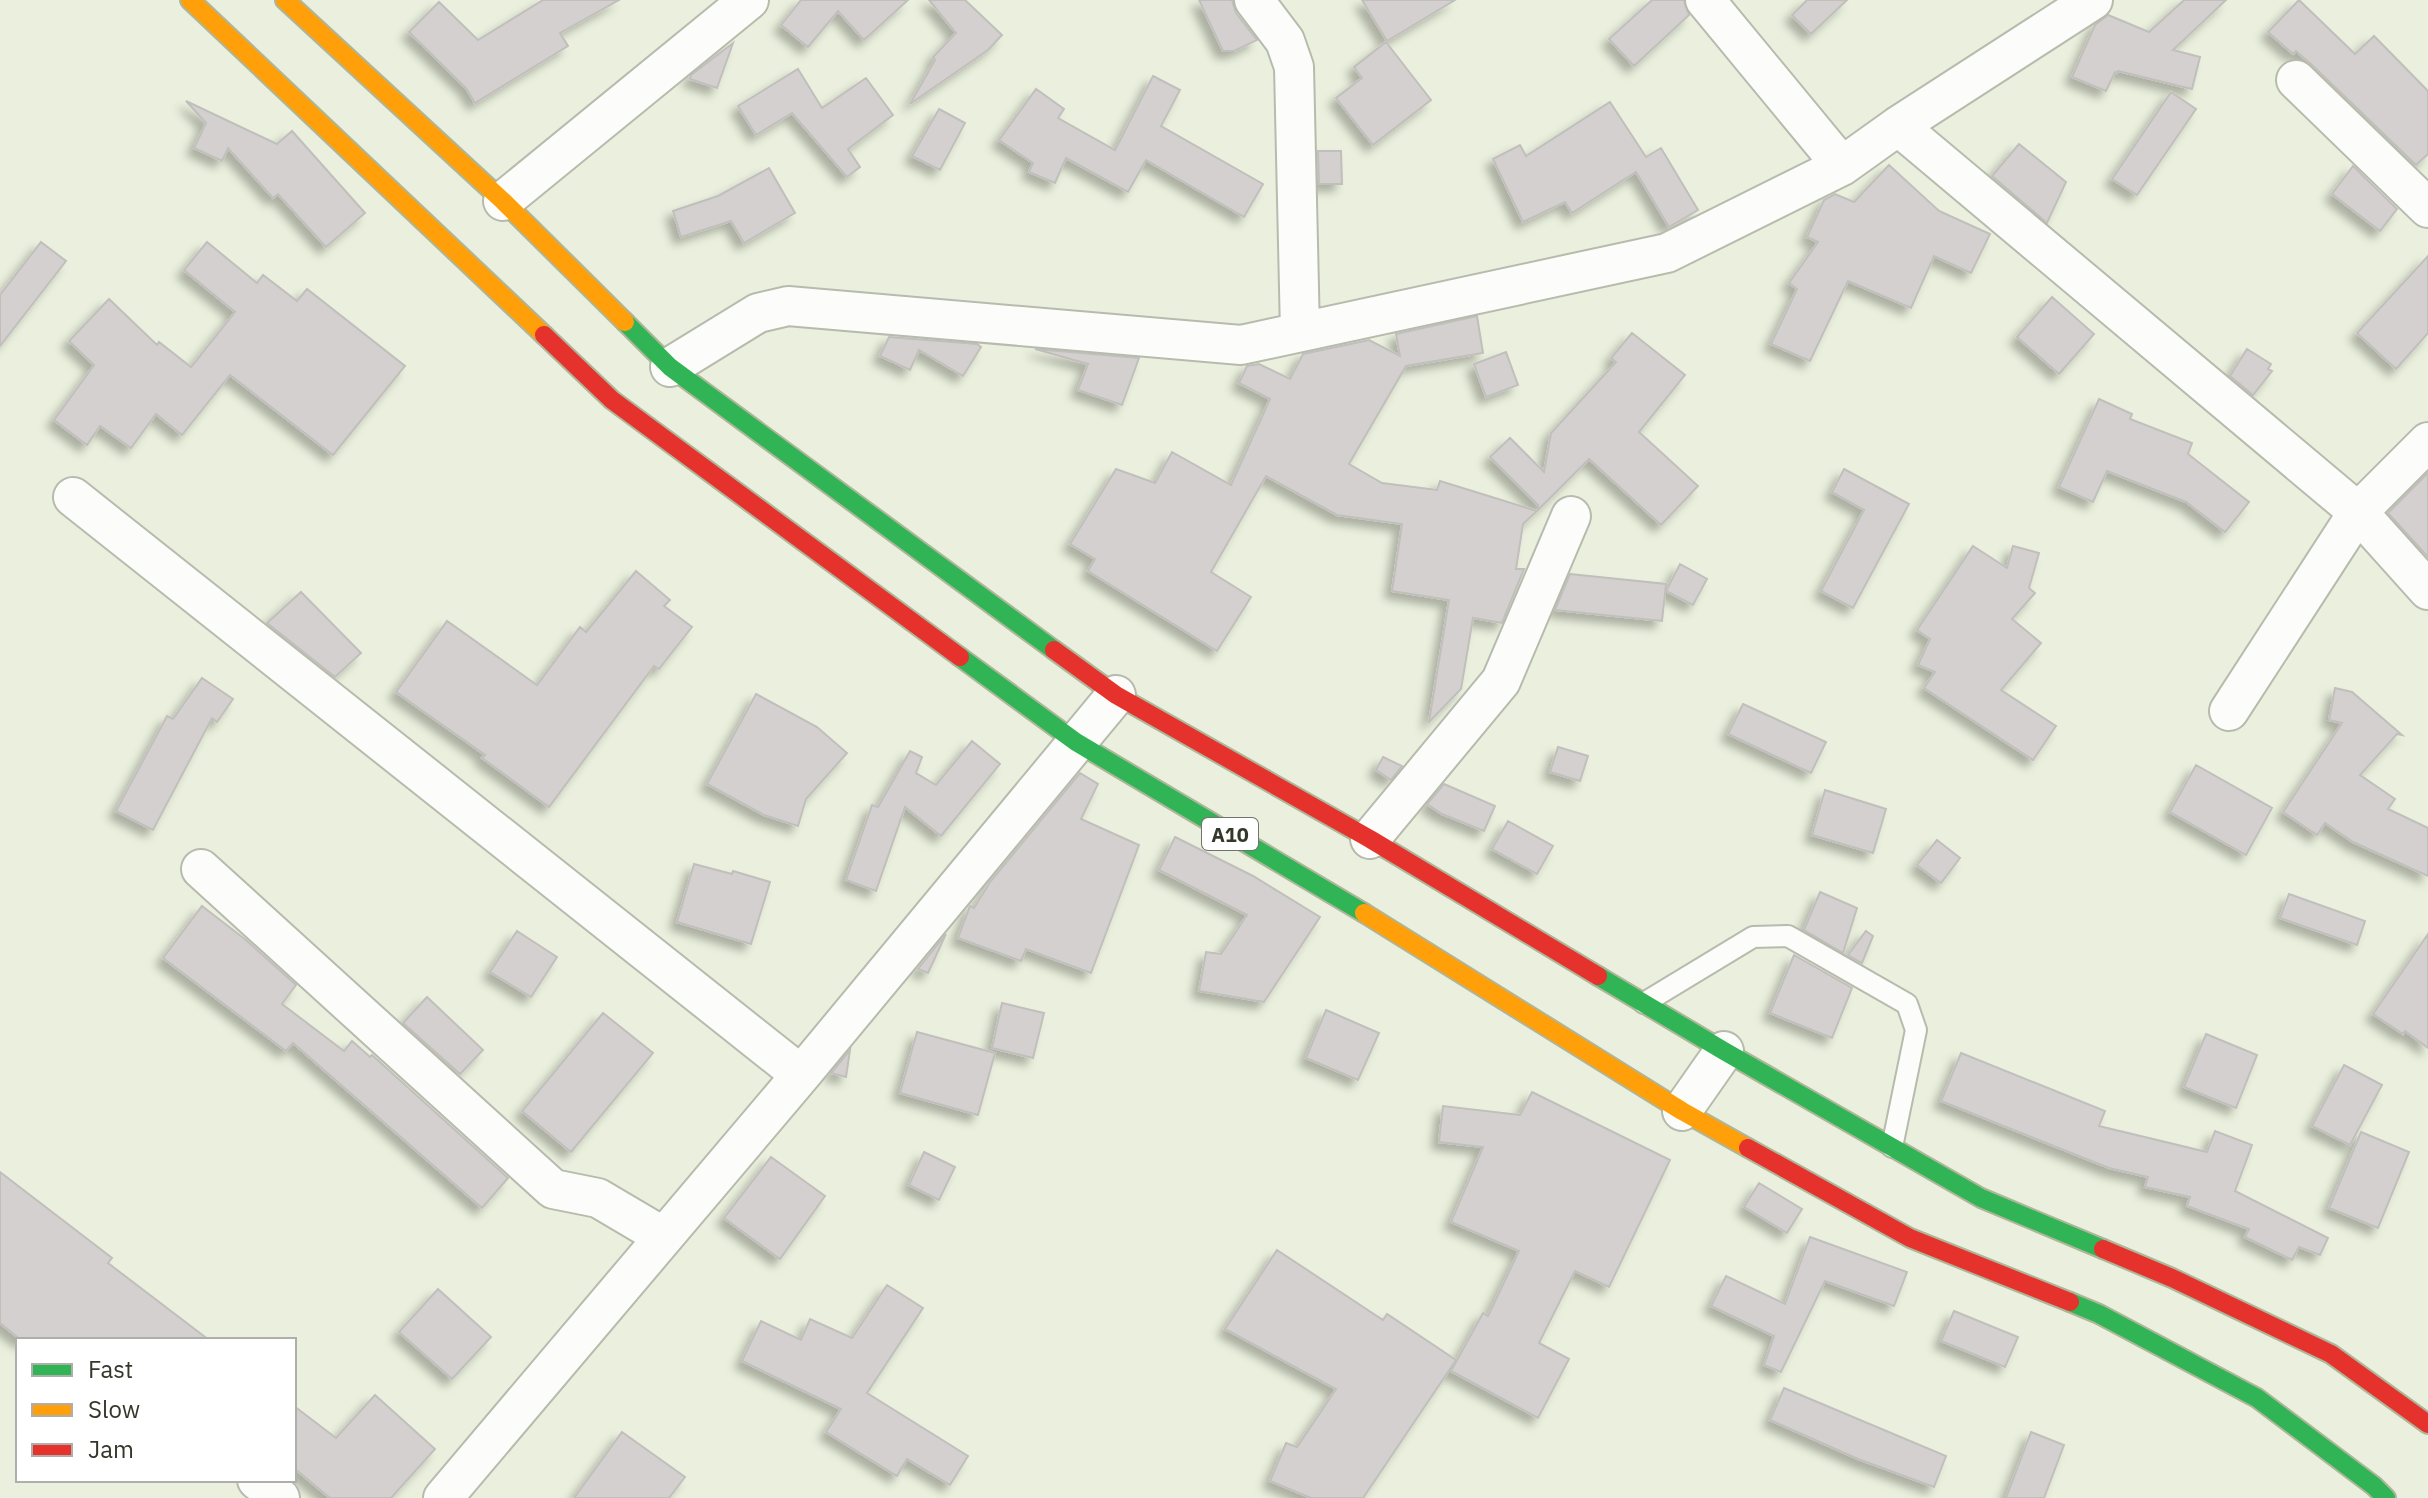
<svg xmlns="http://www.w3.org/2000/svg" width="2428" height="1498" viewBox="0 0 2428 1498" font-family="'IBM Plex Sans',sans-serif">
  <style>
    .building { fill: #d4d0cf; stroke: #c1bfbc; stroke-width: 2; filter: url(#shadow) }
    .lines { fill: none; stroke-linecap: round; stroke-linejoin: round }
    .lane-casing { stroke: #b7bbad; stroke-width: 24 }
    .street-casing { stroke: #b7bbad; stroke-width: 42 }
    .fast-casing { stroke: #aeb69a; stroke-width: 22 }
    .slow-casing { stroke: #aeb69a; stroke-width: 22 }
    .jam-casing { stroke: #aeb69a; stroke-width: 22 }
    .lane { stroke: #fcfdfa; stroke-width: 20 }
    .street { stroke: #fcfdfa; stroke-width: 38 }
    .fast { stroke: #30b455; stroke-width: 18 }
    .slow { stroke: #ff9f0a; stroke-width: 18 }
    .jam { stroke: #e5322d; stroke-width: 18 }
    .labels { text-anchor: middle; dominant-baseline: central; stroke-width: 8; stroke-linejoin: round; paint-order: stroke }
    .shield { fill: #fff; stroke: #71746a; stroke-width: 2 }
    .shield-label { font-size: 20px; font-weight: bold; fill: #34382a }
  </style>
  <defs>
    <filter id="shadow"><feDropShadow dx="-7" dy="7" stdDeviation="4" flood-color="#0004"/></filter>
  </defs>
  <rect width="100%" height="100%" fill="#eaf0dd"/>
  <!-- building -->
  <path class="building" d="M543 0H619L560 33 568 46 475 103 466 88 409 32 439 2 478 40Z
    M801 0H908L864 40 838 11 808 47 781 25Z
    M929 0H965L1002 35 988 50 910 104 935 60 933 57 956 33Z
    M1199 0H1232L1236 13 1257 40 1234 51H1223Z
    M1362 0H1455L1387 41Z
    M1652 0H1684L1689 15 1634 66 1609 39Z
    M1807 0H1847L1811 34 1792 15Z
    M2184 0H2226L2173 50 2200 57 2192 89 2118 71 2117 73 2115 72 2106 91 2072 77 2095 25 2108 15 2149 32Z
    M2299 0 2355 54 2374 36 2428 91V154L2416 165 2311 64 2296 51 2293 54 2268 32Z
    M1386 42 1431 100 1373 145 1336 98 1362 78 1354 67Z
    M733 43 717 88 690 79 691 75Z
    M798 69 822 108 866 78 893 115 848 149 860 167 847 177 792 113 756 135 738 106Z
    M1153 76 1180 90 1161 126 1263 184 1244 217 1146 160 1128 192 1066 158 1055 183 1029 172 1033 163 999 140 1036 89 1064 109 1058 118 1115 150Z
    M2171 92 2196 109 2137 195 2112 179Z
    M186 101 277 144 292 131 365 213 326 247 278 194 273 198 228 148 222 161 194 148 206 123Z
    M1610 102 1646 157 1661 148 1698 210 1669 227 1636 172 1572 213 1565 202 1523 222 1493 159 1520 145 1526 156Z
    M939 109 965 123 940 170 912 156Z
    M2019 144 2066 182 2047 223 1992 176Z
    M1318 151H1341L1342 184H1319Z
    M1889 165 1939 211 1990 234 1971 273 1934 256 1911 308 1848 281 1810 361 1771 344 1797 289 1789 283 1818 242 1807 237 1824 200 1835 194 1854 202Z
    M2353 166 2397 209 2380 231 2332 194Z
    M769 168 795 213 744 243 731 221 681 237 673 211 718 196Z
    M41 242 66 261 0 346V295Z
    M207 242 257 283 263 275 297 301 307 289 405 366 333 455 230 375 182 435 156 414 131 448 100 426 87 445 54 420 94 365 69 341 109 299 157 345 159 342 191 367 235 312 184 270Z
    M2428 256V333L2396 369 2357 333Z
    M2052 297 2094 334 2059 374 2017 337Z
    M1477 316 1483 353 1406 366 1349 464 1382 483 1437 490 1440 481 1537 511 1523 524 1516 569H1524L1502 623 1473 618 1461 689 1429 722 1449 600 1392 591 1402 524 1337 515 1266 476 1211 572 1251 597 1217 651 1088 571 1095 559 1070 544 1116 469 1155 483 1172 452 1231 485 1270 399 1239 383 1247 366 1259 364 1290 379 1303 354 1369 340 1400 356 1396 334Z
    M1632 333 1685 375 1639 432 1698 486 1661 525 1589 459 1538 510V505L1490 457 1510 438 1544 472 1551 433 1616 362 1611 358Z
    M889 337 977 344 981 347 963 376 919 350 910 370 880 356Z
    M1035 349 1139 358 1122 405 1078 390 1088 364Z
    M2247 349 2271 364 2268 369 2272 371 2253 395 2230 376Z
    M1506 352 1518 385 1486 397 1474 364Z
    M2099 399 2132 414 2130 419 2192 443 2188 454 2249 502 2225 532 2186 502 2107 471 2093 502 2059 487Z
    M1844 469 1909 504 1853 608 1821 591 1864 510 1832 492Z
    M2428 473V557L2388 513Z
    M1973 546 2007 568 2013 546 2039 553 2029 588 2035 593 2012 619 2041 643 2001 690 2056 726 2033 760 1924 688 1935 672 1918 665 1930 639 1917 630Z
    M1680 564 1707 579 1693 605 1666 591Z
    M636 571 670 600 664 606 692 627 659 669 654 666 549 807 482 758 485 755 396 692 447 621 537 685 580 627 586 632Z
    M1570 574 1666 584 1662 621 1555 610Z
    M301 592 361 653 335 677 267 623Z
    M202 678 233 699 217 722 212 718 153 830 116 811 167 716 173 719Z
    M2335 688 2352 692 2402 735 2397 734 2360 775 2395 799 2388 809 2428 828V876L2353 842 2325 823 2317 835 2283 812 2342 723 2329 720Z
    M756 694 817 727 847 753 806 799 798 826 764 815 707 784Z
    M1743 704 1826 742 1811 773 1728 734Z
    M972 741 1000 764 941 836 905 807 876 891 846 880 872 805 878 807 910 751 922 757 916 773 936 785Z
    M1558 747 1588 756 1580 781 1550 772Z
    M1383 757 1402 766 1391 780 1376 770Z
    M2196 765 2272 808 2246 855 2170 812Z
    M1080 773 1098 784 1081 819 1139 845 1091 973 1026 949 1021 961 958 938 970 906 974 908 990 882Z
    M1444 784 1495 806 1484 831 1442 814 1427 804Z
    M1825 790 1886 809 1873 853 1812 835Z
    M1508 821 1553 846 1537 874 1492 849Z
    M1175 837 1253 876 1320 917 1264 1002 1199 991 1206 952 1221 954 1247 915 1159 870Z
    M1937 840 1960 858 1941 883 1917 865Z
    M694 864 732 874 733 871 770 882 751 944 677 922Z
    M1820 892 1857 908 1843 953 1804 930Z
    M2289 894 2365 921 2357 945 2280 918Z
    M202 906 246 940 296 985 282 1004 344 1051 352 1041 370 1057 372 1055 508 1178 482 1208 293 1043 286 1051 163 958Z
    M517 931 557 957 531 997 490 972Z
    M1866 931 1873 936 1862 963 1848 955Z
    M946 934 928 973 918 969Z
    M2428 934V1048L2405 1031 2403 1034 2373 1014Z
    M1794 955 1852 988 1832 1038 1770 1013Z
    M427 997 483 1050 460 1074 403 1023Z
    M1002 1003 1044 1013 1033 1058 992 1048Z
    M1326 1010 1379 1033 1358 1080 1306 1058Z
    M603 1013 653 1053 571 1152 522 1111Z
    M917 1032 995 1053 978 1115 900 1093Z
    M2206 1034 2257 1055 2236 1108 2184 1087Z
    M850 1050 846 1077 831 1073Z
    M1961 1053 2105 1111 2099 1126 2207 1152 2215 1131 2252 1145 2235 1191 2328 1238 2320 1255 2299 1247 2292 1260 2245 1237 2249 1229 2187 1206 2190 1197 2145 1187 2148 1177 2109 1168 1941 1101Z
    M2344 1065 2382 1085 2350 1145 2312 1126Z
    M1532 1092 1670 1160 1609 1287 1575 1271 1539 1343 1569 1359 1538 1418 1451 1371 1483 1313 1488 1316 1519 1251 1451 1222 1483 1147 1439 1142 1443 1106 1520 1115Z
    M2361 1132 2409 1152 2378 1228 2329 1208Z
    M924 1152 955 1167 939 1200 909 1185Z
    M771 1157 825 1196 780 1259 724 1218Z
    M0 1172 112 1258 108 1263 209 1340H21L0 1323Z
    M1759 1183 1802 1209 1787 1233 1744 1207Z
    M1810 1237 1907 1272 1894 1306 1825 1281 1781 1372 1764 1365 1774 1336 1711 1306 1726 1276 1785 1304Z
    M1277 1250 1383 1320 1387 1314 1456 1360 1363 1498H1311L1270 1481 1286 1443 1297 1447 1336 1389 1225 1329Z
    M887 1285 923 1308 867 1393 968 1456 950 1485 907 1459 897 1476 826 1432 841 1409 742 1361 761 1321 801 1340 810 1319 852 1338Z
    M438 1289 491 1337 452 1379 399 1332Z
    M1954 1311 2018 1337 2005 1367 1941 1341Z
    M1784 1388 1946 1456 1934 1487 1858 1459 1770 1420Z
    M375 1395 435 1449 391 1498H330L294 1468V1406L336 1438Z
    M622 1432 685 1477 669 1498H574Z
    M2031 1432 2064 1445 2044 1498H2006Z"/>
  <g class="lines">
    <defs>
      <path id="lane" d="M1644 1003 1753 937 1788 936 1907 1004 1916 1030 1892 1147"/>
      <path id="street" d="M1254 0 1285 41 1294 67 1300 332
        M1705 0 1842 166
        M2296 80 2428 208
        M1898 126 2358 512 2428 590
        M503 201 749 0
        M670 367 758 313 788 306 1241 345 1667 253 1842 166 1898 126 2093 0
        M73 497 801 1075
        M2229 711 2358 512 2428 442
        M1370 839 1501 681 1571 516
        M201 869 553 1189 598 1198 664 1237
        M1682 1111 1724 1051
        M257 1480 280 1498
        M443 1498 801 1075 1116 695"/>
      <path id="fast" d="M625 322 670 367 1054 650
        M960 657 1076 742 1364 913
        M1598 976 1724 1051 1981 1198 2103 1249
        M2070 1302 2099 1314 2257 1398 2374 1486 2386 1498"/>
      <path id="slow" d="M190 0 544 335
        M285 0 503 201 625 322
        M1364 913 1682 1111 1748 1148"/>
      <path id="jam" d="M544 335 612 400 960 657
        M1054 650 1116 695 1370 839 1598 976
        M1748 1148 1910 1238 2070 1302
        M2103 1249 2172 1278 2331 1354 2428 1424"/>
    </defs>
    <!-- lane casing -->
    <use href="#lane" class="lane-casing"/>
    <!-- street casing -->
    <use href="#street" class="street-casing"/>
    <!-- fast casing -->
    <use href="#fast" class="fast-casing"/>
    <!-- slow casing -->
    <use href="#slow" class="slow-casing"/>
    <!-- jam casing -->
    <use href="#jam" class="jam-casing"/>
    <!-- lane -->
    <use href="#lane" class="lane"/>
    <!-- street -->
    <use href="#street" class="street"/>
    <!-- fast -->
    <use href="#fast" class="fast"/>
    <!-- slow -->
    <use href="#slow" class="slow"/>
    <!-- jam -->
    <use href="#jam" class="jam"/>
  </g>
  <g class="labels">
    <!-- shield labels -->
    <rect class="shield" x="1202" y="818" width="56" height="32" rx="6"/>
    <g class="shield-label">
      <text x="1230" y="834">A10</text>
    </g>
  </g>
  <!-- legend -->
  <rect x="16" y="1338" width="280" height="144" fill="#ffffff" stroke="#aeafaa" stroke-width="2"/>
  <rect x="32" y="1364" width="40" height="12" fill="#30b455" stroke="#aeafaa" stroke-width="2"/>
  <text x="88" y="1378" font-size="24" fill="#34382a">Fast</text>
  <rect x="32" y="1404" width="40" height="12" fill="#ff9f0a" stroke="#aeafaa" stroke-width="2"/>
  <text x="88" y="1418" font-size="24" fill="#34382a">Slow</text>
  <rect x="32" y="1444" width="40" height="12" fill="#e5322d" stroke="#aeafaa" stroke-width="2"/>
  <text x="88" y="1458" font-size="24" fill="#34382a">Jam</text>
</svg>
